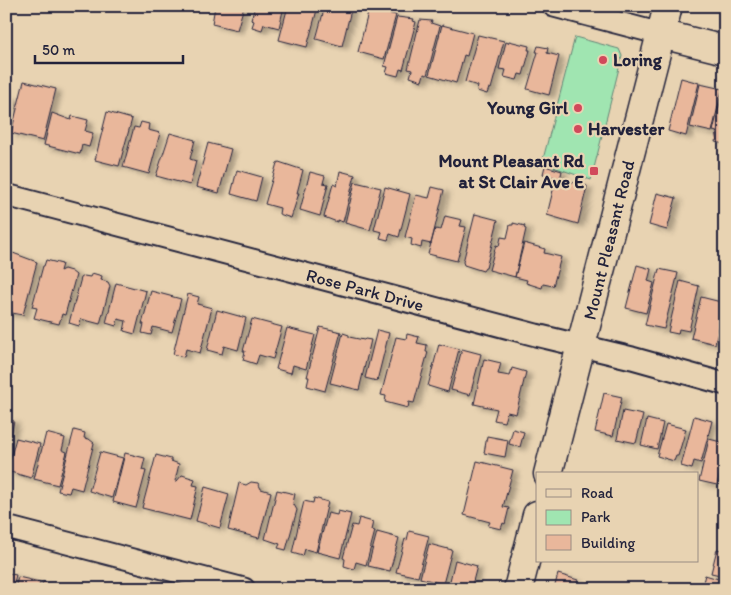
<svg xmlns="http://www.w3.org/2000/svg" width="731" height="595" viewBox="0 0 731 595" font-family="Itim,sans-serif">
  <style>
    .green { fill: #a0e5b1; stroke: #618476 }
    .building { fill: #e9b79b; stroke: #22223b; filter: url(#shadow) }
    .lines { fill: none; stroke-linecap: round; stroke-linejoin: round }
    .minor-casing { stroke: #22223b; stroke-width: 25 }
    .secondary-casing { stroke: #22223b; stroke-width: 31 }
    .minor { stroke: #e8d3b2; stroke-width: 21 }
    .secondary { stroke: #e8d3b2; stroke-width: 28 }
    .poi-dot { fill: #d1495b; stroke: #e8d3b2; stroke-width: 2 }
    .labels { text-anchor: middle; dominant-baseline: central; stroke-width: 4.5; stroke-linejoin: round; paint-order: stroke }
    .poi-label { font-size: 18px; font-weight: bold; fill: #22223b; stroke: #e8d3b2; text-anchor: start }
    .street-label { font-size: 18px; fill: #22223b; stroke: #e8d3b2 }
  </style>
  <defs>
    <filter id="shadow"><feDropShadow dx="5.5" dy="3" stdDeviation="2.5" flood-color="#0004"/></filter>
  </defs>
  <rect width="100%" height="100%" fill="#e8d3b2"/>
  <filter id="ink" filterUnits="userSpaceOnUse"><feTurbulence type="fractalNoise" baseFrequency=".02" numOctaves="2"/><feDisplacementMap in="SourceGraphic" scale="10" xChannelSelector="R" yChannelSelector="G"/><feConvolveMatrix kernelMatrix="1 2 1 2 8 2 1 2 1" color-interpolation-filters="sRGB"/></filter>
  <g filter="url(#ink)">
    <!-- green -->
    <path class="green" d="M575 37 619 49 622 56 591 180 542 163Z"/>
    <!-- building -->
    <path class="building" d="M215 6H244L237 30 212 24Z
      M255 6H284L279 28 264 24 262 30 252 27 254 21 251 20Z
      M288 6H318L307 47 279 40Z
      M325 6H352L342 46 316 39Z
      M380 7 388 9 387 13 396 15 384 59 358 52 369 9 379 12Z
      M397 17 414 19 413 21 416 22 403 70 400 69 398 76 386 73 388 67 384 66Z
      M420 20 432 21 431 23 440 26 427 75 424 74 422 81 410 77 412 70 408 69Z
      M442 25 473 33 467 56 464 55 456 83 429 75Z
      M478 35 504 41 491 89 489 88 487 94 477 91 478 86 465 82Z
      M509 41 529 46 528 50H530L523 75 519 74 517 80 504 77 506 70 499 69 506 42 508 43Z
      M538 46 548 48 547 53 559 56 549 95 527 89 538 52H536Z
      M681 78 699 83 686 136 668 131Z
      M24 81 56 89 43 141 11 133Z
      M700 84 722 89 712 132 690 127Z
      M723 91H725V144L715 142 717 132 713 131Z
      M6 96 13 98 6 124Z
      M107 112 132 119 119 166 95 160Z
      M52 113 71 120 72 116 88 120 85 131 93 133 89 147 82 145 80 154 44 145Z
      M141 122 149 124 148 130 160 133 149 174 123 167 134 127 139 128Z
      M170 133 195 140 190 159 196 161 190 185 156 176Z
      M208 143 231 149 219 193 196 187Z
      M279 162 303 170 297 193H299L291 218 279 214 280 208 265 204 277 163Z
      M545 166 562 171 560 179 543 174Z
      M237 170 262 177 256 201 231 194Z
      M340 171 355 175 343 222 337 220V222L324 217 333 184 337 186Z
      M310 172 325 176 323 183 328 184 320 216 300 210Z
      M556 178 587 186 578 224 547 215Z
      M355 182 381 188 370 230 345 223Z
      M385 187 410 194 399 237 390 234 388 240 380 238 382 232 374 230Z
      M432 187 444 190 431 244 422 242 421 248 411 245 412 239 405 237 416 195 429 198Z
      M657 193 676 198 667 230 649 225Z
      M475 214 498 220 486 268H485L483 271 464 265 463 262Z
      M445 216 462 220 460 226 466 227 457 261 428 254 435 229 441 230Z
      M513 223 525 226 524 228 526 229 515 277 489 270 496 245 499 246 501 237 507 238 510 225H513Z
      M524 243 545 249 544 253 561 257 553 286 543 284 542 288 526 283 527 280 515 277Z
      M13 253 37 262 23 315 12 313H6V269L10 255H12Z
      M46 260 62 264 60 271 64 269 71 271 76 275 65 315 62 314 59 324 34 318 37 308 32 307 43 266H44Z
      M637 265 651 269 648 281 654 283 646 313 626 308Z
      M659 269 678 273 664 329 645 325Z
      M92 273 102 276 101 280 108 282 110 286 100 324 81 319 79 326 69 323 81 278 84 276 90 277Z
      M680 281 699 286 689 331 679 329 678 334 668 332Z
      M116 283 146 291 135 334 124 331 126 321 118 319 116 326 106 323Z
      M151 291 181 299 172 332 153 327 151 335 142 333 144 324H142Z
      M188 294 199 297 197 304 212 308 200 353 186 349 184 357 173 354Z
      M701 297 725 303 715 344 691 338Z
      M217 310 246 318 238 350 224 346 222 354 207 350Z
      M252 319 282 327 273 359 259 355 256 364 243 360 245 351H243Z
      M320 327 341 332 325 391 307 386 309 377H307Z
      M287 328 315 335 306 369 293 365 291 373 276 369Z
      M377 330 389 333 377 381 365 378Z
      M343 333 349 335V337L364 340 365 339 371 340 359 390 330 383Z
      M407 334 419 337 417 343 427 345 426 352H428L414 403 409 402 408 408 385 402 386 396 381 395 396 337 406 339Z
      M439 344 459 349 448 392 428 386Z
      M462 349 481 354 470 395 451 390Z
      M484 359 501 363 498 374 510 376 512 368 526 372 516 414 507 412 504 422 494 420 497 409 474 404Z
      M604 393 622 397 613 436 595 432Z
      M623 411 643 415 636 443 617 439Z
      M694 416 712 421 701 463 694 461 692 469 681 466Z
      M6 419 14 421 6 458Z
      M647 419 663 423 657 449 641 445Z
      M666 424 686 429 678 456H676L674 461 657 456Z
      M513 429 524 432 520 447 509 444Z
      M74 430 85 433 84 438 89 439 94 443 82 490 71 487 69 493 58 491Z
      M46 433 65 438 62 450 67 452 58 485 34 479Z
      M487 436 508 440 505 457 484 453Z
      M16 438 40 444 31 478 7 471Z
      M709 439 725 443V450L717 485 699 481Z
      M100 452 123 458 112 498 89 491Z
      M125 453 145 458 142 470 146 471 136 508 113 502Z
      M156 455 171 459V461L179 464 175 481H177L182 475 195 479 193 485 198 486 190 520 142 508Z
      M477 461 513 470 503 507 509 508 505 524 503 523 501 529 488 526 490 522 464 515Z
      M251 482 258 483 261 489 271 492 259 538 228 530 239 483 246 485Z
      M205 487 229 494 220 528 196 521Z
      M277 490 295 494 293 503 297 510 286 550 278 548 280 544 265 539Z
      M314 498 328 502 316 552 305 549 303 556 292 553 304 501 313 503Z
      M338 511 351 514 340 558 317 552 328 513 337 515Z
      M359 518 373 522 371 530 375 531 366 565 356 562 354 569 344 566 345 559 343 558 352 525 357 526Z
      M409 531 429 536 418 577 396 572 405 539 407 540Z
      M377 532 399 538 390 571 368 566Z
      M429 544 452 550 443 584 420 578Z
      M717 549 725 551V576L711 573Z
      M455 560 477 566 471 589H448Z
      M6 573 16 575 12 589H6Z
      M558 574 578 580 576 589H554Z
      M705 575 725 581V589H701Z
      M18 577 40 582 38 589H15Z
      M43 582 64 588V589H41Z"/>
    <g class="lines">
      <defs>
        <path id="minor" d="M554 6 661 34
          M6 195 536 335 632 358 725 384
          M6 527 244 589"/>
        <path id="secondary" d="M661 34 725 50
          M548 474 668 6
          M518 589 537 515"/>
      </defs>
      <!-- minor casing -->
      <use href="#minor" class="minor-casing"/>
      <!-- secondary casing -->
      <use href="#secondary" class="secondary-casing"/>
      <!-- minor -->
      <use href="#minor" class="minor"/>
      <!-- secondary -->
      <use href="#secondary" class="secondary"/>
    </g>
  </g>
  <!-- markers -->
  <g class="poi-dot">
    <circle cx="603" cy="60" r="5"/>
    <circle cx="578" cy="108" r="5"/>
    <circle cx="578" cy="129" r="5"/>
    <rect x="589" y="166" width="10" height="10" rx="2.5"/>
  </g>
  <g class="labels">
    <!-- poi labels -->
    <g class="poi-label">
      <text x="613" y="60">Loring</text>
      <text x="568" y="108" text-anchor="end">Young Girl</text>
      <text x="588" y="129">Harvester</text>
      <text x="584" y="161" text-anchor="end">Mount Pleasant Rd<tspan x="584" dy="21">at St Clair Ave E</tspan></text>
    </g>
    <!-- street labels -->
    <g class="street-label">
      <text transform="translate(609 240) rotate(-76)">Mount Pleasant Road</text>
      <text transform="translate(365 290) rotate(15)">Rose Park Drive</text>
    </g>
  </g>
  <!-- margin -->
  <rect width="731" height="595" fill="none" stroke="#e8d3b2" stroke-width="25"/>
  <rect x="12" y="12" width="706" height="570" fill="none" stroke="#22223b" stroke-width="2" filter="url(#ink)"/>
  <!-- legend -->
  <rect x="536" y="472" width="162" height="90" fill="#e8d3b2" stroke="#998c82"/>
  <rect x="546" y="489" width="25" height="8" fill="#e8d3b2" stroke="#998c82"/>
  <text x="581" y="498" font-size="15" fill="#22223b">Road</text>
  <rect x="546" y="510" width="25" height="15" fill="#a0e5b1" stroke="#998c82"/>
  <text x="581" y="522" font-size="15" fill="#22223b">Park</text>
  <rect x="546" y="535" width="25" height="15" fill="#e9b79b" stroke="#998c82"/>
  <text x="581" y="548" font-size="15" fill="#22223b">Building</text>
  <!-- scale -->
  <path d="M35 55v8h148v-8" fill="none" stroke="#22223b" stroke-width="2.5"/>
  <text x="42" y="55" font-size="15" fill="#22223b" stroke="#e8d3b2" stroke-width="4" paint-order="stroke">50 m</text>
</svg>
